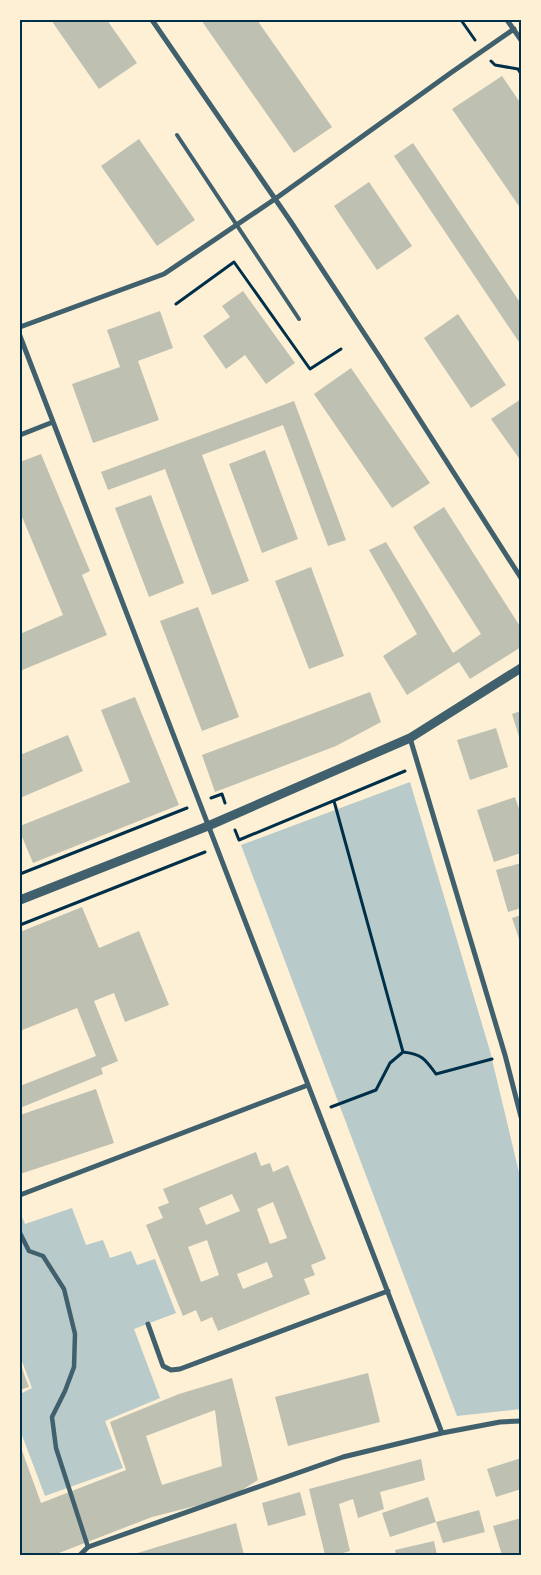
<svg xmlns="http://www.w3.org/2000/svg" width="541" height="1575" viewBox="0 0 541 1575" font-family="Mulish,sans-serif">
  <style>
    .green { fill: #b9caca }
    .building { fill: #bec0b2; fill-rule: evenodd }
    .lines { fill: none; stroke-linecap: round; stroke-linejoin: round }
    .path { stroke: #003049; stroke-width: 3 }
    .service { stroke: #3f606c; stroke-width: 4 }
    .pedestrian { stroke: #3f606c; stroke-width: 4.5 }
    .minor { stroke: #3f606c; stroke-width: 5 }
    .tertiary { stroke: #3f606c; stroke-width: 9 }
    .neatline { fill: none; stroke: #003049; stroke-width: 2 }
  </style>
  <rect width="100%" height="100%" fill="#fdf0d5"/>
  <!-- green -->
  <path class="green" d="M410 782 490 1051 521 1181V1409L457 1416 241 845Z
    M72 1208 86 1245 103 1240 110 1258 131 1251 137 1265 155 1259 176 1313 134 1329 160 1398 105 1421 123 1468 45 1496 20 1430V1394L32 1388 20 1356V1212L25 1224Z"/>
  <!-- building -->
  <path class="building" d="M51 20H107L137 63 99 89Z
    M201 20H257L332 127 294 153Z
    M502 76 521 104V209L452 109Z
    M139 139 195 220 157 246 101 166Z
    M413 143 521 304V345L394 156Z
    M369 182 412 246 377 270 334 206Z
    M243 291 295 363 266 384 245 355 226 369 203 336 230 317 222 306Z
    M160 311 173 348 138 361 159 420 93 443 72 384 120 367 107 330Z
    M458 314 506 385 471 408 424 338Z
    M351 368 430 483 392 508 314 394Z
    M521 399V461L491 419Z
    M294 401 346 540 328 546 283 425 202 455 249 581 212 595 165 469 108 490 101 472Z
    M265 450 298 539 262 553 229 464Z
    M41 454 90 571 82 575 107 635 20 671V634L63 615 20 512V462Z
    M151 495 184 583 149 597 115 508Z
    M444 507 521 628V647L470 679 459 662 407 695 383 656 417 634 369 550 386 542 453 653 481 634 413 527Z
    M311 567 344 656 309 669 275 581Z
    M198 607 239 717 202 731 160 621Z
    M370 692 381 722 336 746 215 792 202 755Z
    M135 697 179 805 33 863 20 832V826L130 782 101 710Z
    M521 711V743L512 714Z
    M496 728 508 767 470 780 457 740Z
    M68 735 83 771 20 798V755Z
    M515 797 521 815V853L494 862 477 810Z
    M521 863V908L508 912 496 870Z
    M82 907 99 948 139 931 169 1005 125 1022 114 993 94 1001 118 1061 101 1068 103 1074 20 1108V1086L96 1056 77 1008 20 1031V932Z
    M521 915V945L512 918Z
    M96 1089 114 1143 20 1174V1115Z
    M256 1152 261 1166 270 1163 273 1172 288 1165 326 1259 311 1265 315 1275 304 1279 310 1294 218 1331 212 1317 201 1322 196 1310 183 1316 146 1225 163 1218 158 1207 169 1203 163 1189ZM232 1194 240 1211 206 1225 199 1208ZM273 1202 287 1238 270 1244 257 1209ZM207 1240 219 1275 201 1282 188 1247ZM267 1262 273 1277 243 1289 237 1274Z
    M20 1363 29 1387 20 1390Z
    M368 1373 380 1422 288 1446 275 1397Z
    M232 1378 258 1480 231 1497 152 1517 59 1553V1555H20V1445L41 1503 126 1470 110 1422 179 1394ZM215 1410 222 1466 162 1485 146 1436Z
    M521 1458V1489L496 1497 487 1469Z
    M421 1459 425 1480 380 1492 384 1509 358 1518 353 1499 339 1504 350 1551 343 1553V1555H325L309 1489Z
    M300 1492 306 1515 268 1526 262 1503Z
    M428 1497 436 1522 479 1510 485 1532 443 1543 436 1522 390 1537 382 1513Z
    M521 1518V1555H502L493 1526Z
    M236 1523 244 1555H131Z
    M434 1541 437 1555H396L395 1550Z"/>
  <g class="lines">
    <!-- path -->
    <path class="path" d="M461 20 475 40
      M491 61 495 65 518 69 521 74
      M176 304 234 262 310 369 341 349
      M211 798 222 794 225 803
      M334 801 403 1052
      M235 830 239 840 405 771
      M20 874 187 808
      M20 925 205 852
      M331 1107 376 1090 390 1063 403 1052C422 1054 425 1059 436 1074L492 1059"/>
    <!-- service -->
    <path class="service" d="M177 135 299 319"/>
    <!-- pedestrian -->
    <path class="pedestrian" d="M20 1233 29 1251 43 1256 64 1289 75 1334 74 1367 65 1391 52 1417 56 1448 88 1547"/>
    <!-- minor -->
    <path class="minor" d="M152 20 291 222 381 359 521 578
      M507 20 521 40
      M20 327 164 274 275 199 452 72 514 29
      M20 336 442 1433
      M20 435 53 422
      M410 738 505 1055 521 1117
      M20 1195 308 1085
      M148 1324 163 1366 171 1370 180 1369 388 1291
      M80 1555 88 1547 343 1457 442 1433 500 1422 521 1421"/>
    <!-- tertiary -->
    <path class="tertiary" d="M20 900 208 826 410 738 521 668"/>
  </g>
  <!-- border -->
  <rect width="541" height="1575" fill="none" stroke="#fdf0d5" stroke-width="42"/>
  <rect x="21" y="21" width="499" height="1533" class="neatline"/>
</svg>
